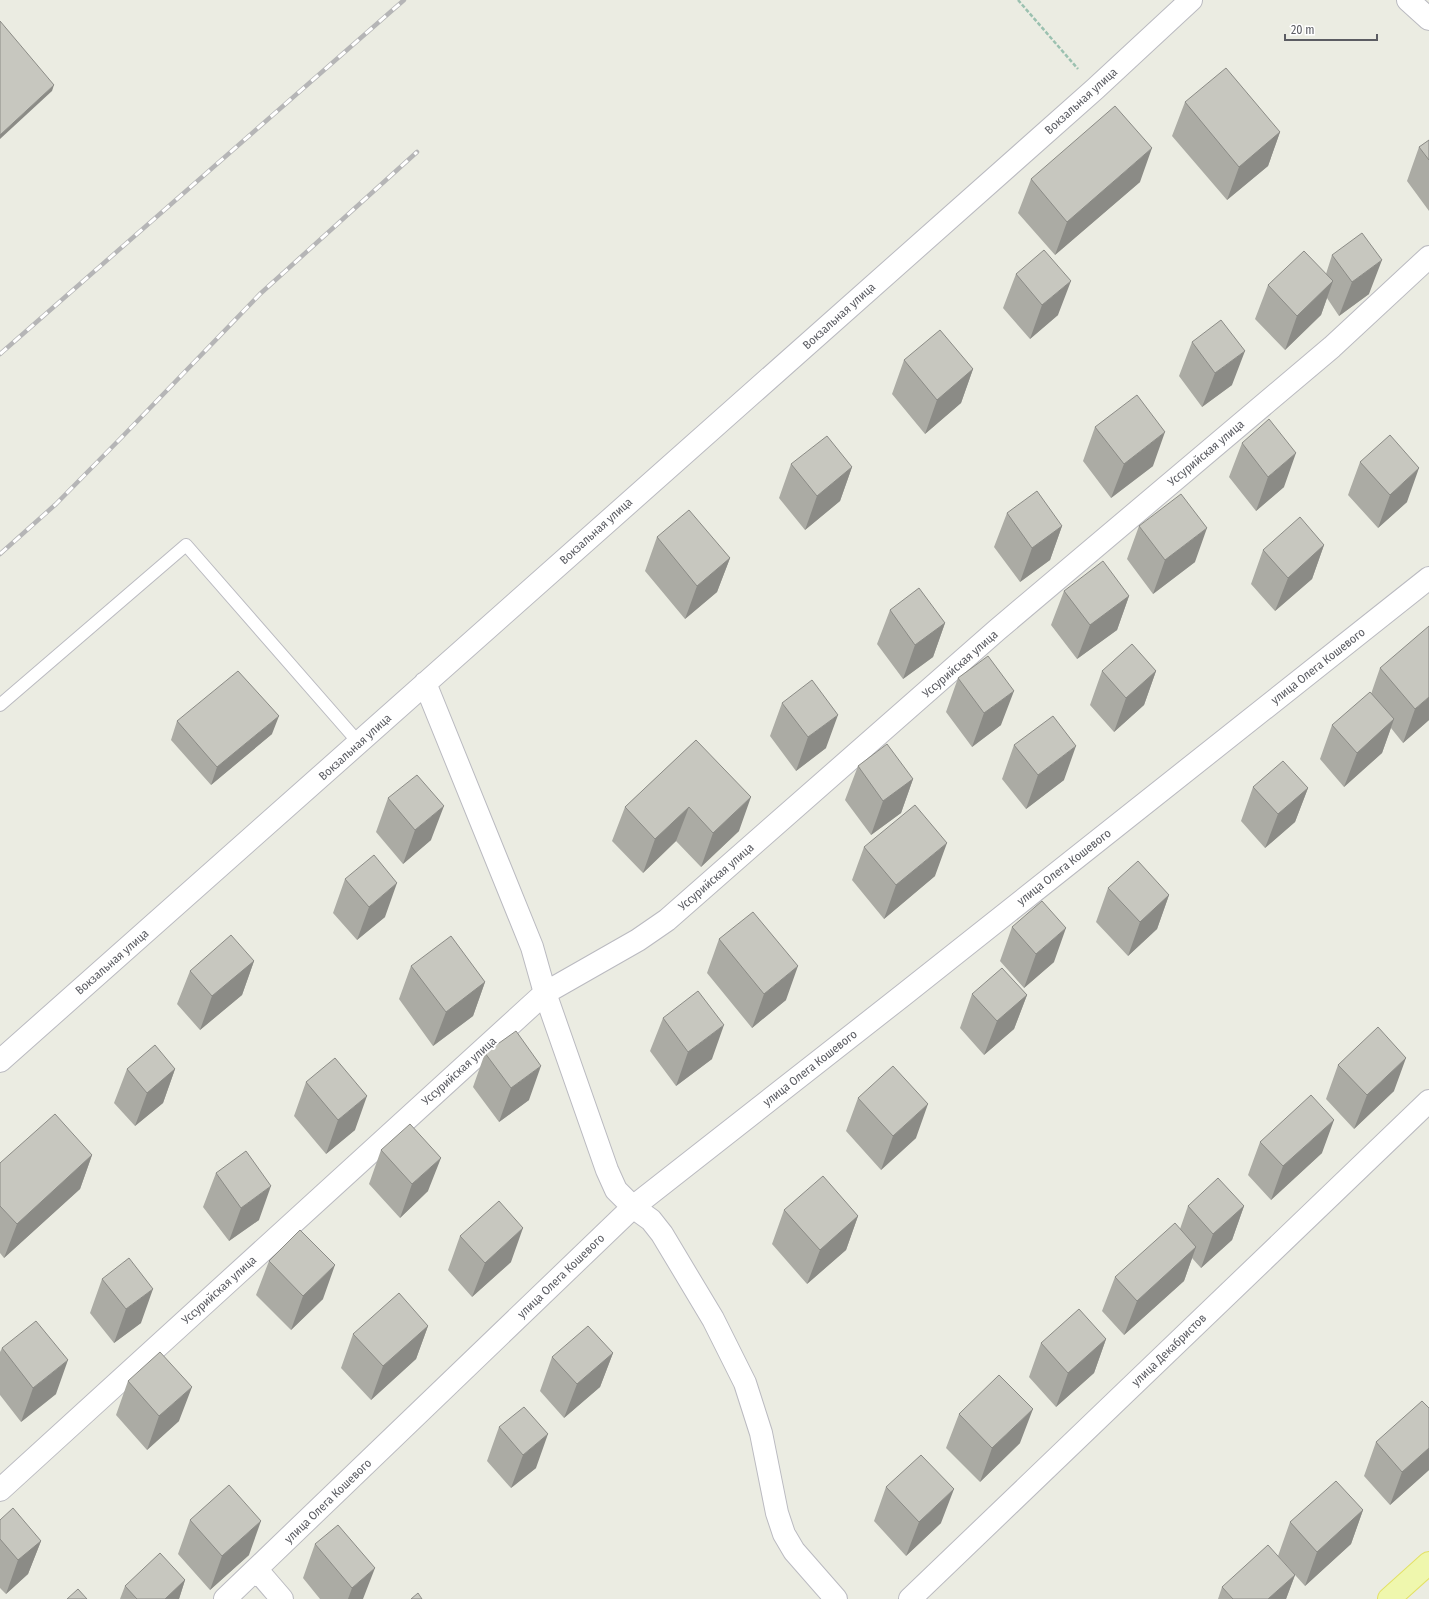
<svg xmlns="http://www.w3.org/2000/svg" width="1429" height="1599" viewBox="0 0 1429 1599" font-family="'Fira Sans Condensed',sans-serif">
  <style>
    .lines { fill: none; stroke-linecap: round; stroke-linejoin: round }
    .lane-casing { stroke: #babac0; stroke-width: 14 }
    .street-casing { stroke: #babac0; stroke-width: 24 }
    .primary-casing { stroke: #e3e164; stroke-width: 24 }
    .path { stroke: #9bc1b0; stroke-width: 2.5; stroke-dasharray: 4 2; stroke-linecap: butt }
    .lane { stroke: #fff; stroke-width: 12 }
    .street { stroke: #fff; stroke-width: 22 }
    .primary { stroke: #eff7ad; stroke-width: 22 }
    .rail-casing { stroke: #b5b5b6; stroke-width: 4.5 }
    .rail { stroke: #fff; stroke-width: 3; stroke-dasharray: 9; stroke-linecap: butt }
    .wall { fill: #ababa4 }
    .shaded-wall { fill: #8b8b86 }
    .building { fill: #c7c7bf; stroke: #8b8b86 }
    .labels { text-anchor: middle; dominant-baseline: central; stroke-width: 4; stroke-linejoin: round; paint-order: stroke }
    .street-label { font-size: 12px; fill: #5b5c62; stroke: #fff }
  </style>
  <rect width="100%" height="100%" fill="#ebece2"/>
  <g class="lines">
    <defs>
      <path id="lane" d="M0 705 186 545 359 743"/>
      <path id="street" d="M1408 0 1429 19
        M425 683 532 947 545 993 607 1170 616 1190 633 1207 651 1220 662 1234 713 1319 745 1383 761 1433 777 1513 784 1534 794 1551 836 1599
        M0 1061 1095 89 1191 0
        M0 1490 545 993 638 940 667 920 997 630 1332 347 1429 257
        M257 1570 282 1599
        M225 1599 633 1207 902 996 1429 578
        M910 1599 1429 1101"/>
      <path id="primary" d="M1389 1599 1429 1563"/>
    </defs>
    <!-- lane casing -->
    <use href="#lane" class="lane-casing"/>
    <!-- street casing -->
    <use href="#street" class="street-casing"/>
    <!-- primary casing -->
    <use href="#primary" class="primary-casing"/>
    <!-- path -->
    <path class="path" d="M1018 0 1078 69"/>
    <!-- lane -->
    <use href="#lane" class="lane"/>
    <!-- street -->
    <use href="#street" class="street"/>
    <!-- primary -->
    <use href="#primary" class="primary"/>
    <defs>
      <path id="rail" d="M0 354 404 0
        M0 554 56 504 121 438 260 294 417 152"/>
    </defs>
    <!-- rail casing -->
    <use href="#rail" class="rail-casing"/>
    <!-- rail -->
    <use href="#rail" class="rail"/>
  </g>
  <!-- wall -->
  <path class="wall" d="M1185 102 1280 132 1268 166 1227 200 1172 136Z
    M1429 140V211L1407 181 1419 147Z
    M1031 179 1140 182 1055 255 1018 213Z
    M1332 255 1369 294 1339 316 1327 298 1321 315 1285 350 1255 319 1268 285 1326 274Z
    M1016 274 1058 315 1030 339 1003 308Z
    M1192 342 1232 385 1202 407 1179 376Z
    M904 360 973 369 961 403 925 434 892 394Z
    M1095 427 1153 466 1111 498 1083 461Z
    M1242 443 1284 487 1256 511 1229 477Z
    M1360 462 1407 502 1378 528 1348 495Z
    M791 464 852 467 840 501 805 530 779 498Z
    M1007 513 1062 526 1050 560 1020 582 994 547Z
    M1139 526 1195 562 1153 594 1127 559Z
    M657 537 730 558 717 592 685 619 645 571Z
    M1324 545 1312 579 1275 611 1251 584 1263 550Z
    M1064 591 1129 596 1117 630 1077 659 1051 625Z
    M890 610 945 623 933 657 903 679 877 644Z
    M1380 668 1429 720 1403 743 1391 728 1382 753 1344 787 1320 759 1332 725 1371 694Z
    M1102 671H1156L1144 705 1114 732 1090 705Z
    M958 678 1001 725 972 747 946 712Z
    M782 703 826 748 796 771 770 736Z
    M177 721 272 734 211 785 171 740Z
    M696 740 739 831 701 867 676 841 643 873 612 841 625 807Z
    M1014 745 1064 780 1026 809 1002 779Z
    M858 766 913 779 901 813 871 835 845 800Z
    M1253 787 1308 788 1295 822 1265 848 1241 821Z
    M388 798 431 840 403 864 376 832Z
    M864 847 935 876 884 919 852 880Z
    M345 879 385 917 357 940 333 913Z
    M1108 888 1169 895 1157 929 1128 956 1096 922Z
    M1012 927 1054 962 1024 988 1000 961Z
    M719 939 786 1000 752 1028 707 973Z
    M254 961 242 995 200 1030 177 1004 190 971Z
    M411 966 485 982 473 1016 433 1046 399 999Z
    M972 994 1027 995 1014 1029 984 1055 960 1028Z
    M663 1018 712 1059 676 1086 650 1051Z
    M485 1053 529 1100 499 1122 473 1087Z
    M1338 1065 1394 1091 1354 1129 1326 1099Z
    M127 1069H175L163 1103 135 1126 114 1103Z
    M306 1082 355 1130 326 1154 294 1116Z
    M858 1098 916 1138 881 1170 846 1131Z
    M1260 1142 1322 1153 1271 1200 1248 1175Z
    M381 1150 428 1191 400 1218 369 1184Z
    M92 1155 80 1189 4 1258 0 1253V1163Z
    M216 1173 259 1220 229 1241 203 1207Z
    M1188 1206H1244L1232 1240 1201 1268 1192 1258 1184 1281 1124 1335 1102 1311 1115 1277 1180 1229Z
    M784 1210 858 1216 846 1250 807 1284 772 1244Z
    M460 1236 511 1262 472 1297 448 1270Z
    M269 1261 323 1299 291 1330 256 1295Z
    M102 1279 141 1323 114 1343 90 1313Z
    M428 1326 416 1359 371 1400 341 1368 353 1334Z
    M1106 1339 1094 1373 1056 1407 1029 1377 1041 1343Z
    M2 1348 56 1394 21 1422 0 1395V1352Z
    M613 1353 600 1387 564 1418 540 1391 552 1357Z
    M128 1381 179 1421 147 1450 116 1415Z
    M1429 1408V1470L1390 1505 1364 1476 1376 1442Z
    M959 1414 1020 1443 980 1482 946 1448Z
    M499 1427 536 1468 511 1488 487 1461Z
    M886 1487 941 1523 906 1556 874 1521Z
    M1363 1510 1351 1544 1305 1586 1278 1556 1290 1522Z
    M0 1520 41 1541 28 1574 6 1594 0 1588Z
    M190 1520 249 1555 210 1590 178 1554Z
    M315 1544 363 1599H320L303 1578Z
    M1295 1575 1286 1599H1218L1222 1587Z
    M185 1580 179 1599H120L125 1586Z"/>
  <!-- shaded-wall -->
  <path class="shaded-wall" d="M54 85 52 91 0 139V135Z
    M1280 132 1268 166 1227 200 1239 167Z
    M1152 148 1140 182 1055 255 1067 222Z
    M1382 260 1369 294 1339 316 1352 282Z
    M1071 281 1058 315 1030 339 1042 305Z
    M1333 281 1321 315 1285 350 1297 316Z
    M1245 351 1232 385 1202 407 1215 373Z
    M973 369 961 403 925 434 937 400Z
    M1165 432 1153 466 1111 498 1124 464Z
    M1296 453 1284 487 1256 511 1268 477Z
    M852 467 840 501 805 530 817 496Z
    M1419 468 1407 502 1378 528 1390 495Z
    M1062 526 1050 560 1020 582 1032 548Z
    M1207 528 1195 562 1153 594 1165 560Z
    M1324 545 1312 579 1275 611 1288 578Z
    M730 558 717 592 685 619 697 586Z
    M1129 596 1117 630 1077 659 1090 625Z
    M945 623 933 657 903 679 915 645Z
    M1156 671 1144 705 1114 732 1126 698Z
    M1014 691 1001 725 972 747 984 713Z
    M1429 697V720L1403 743 1415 709Z
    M838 715 826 748 796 771 808 737Z
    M279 716 272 734 211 785 217 767Z
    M1394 719 1382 753 1344 787 1357 753Z
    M1076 746 1064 780 1026 809 1038 775Z
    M913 779 901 813 871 835 883 801Z
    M1308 788 1295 822 1265 848 1278 814Z
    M751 797 739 831 701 867 713 833Z
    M444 806 431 840 403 864 415 830Z
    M689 807 676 841 643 873 655 839Z
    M947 843 935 876 884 919 896 885Z
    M397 883 385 917 357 940 369 907Z
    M1169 895 1157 929 1128 956 1140 922Z
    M1066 928 1054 962 1024 988 1036 954Z
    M254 961 242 995 200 1030 212 996Z
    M798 966 786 1000 752 1028 764 994Z
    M485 982 473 1016 433 1046 446 1012Z
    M1027 995 1014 1029 984 1055 997 1021Z
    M724 1025 712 1059 676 1086 688 1052Z
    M1406 1058 1394 1091 1354 1129 1367 1095Z
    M541 1066 529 1100 499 1122 511 1088Z
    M175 1069 163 1103 135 1126 147 1093Z
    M367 1096 355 1130 326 1154 338 1120Z
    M928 1104 916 1138 881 1170 893 1136Z
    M1334 1120 1322 1153 1271 1200 1283 1166Z
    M92 1155 80 1189 4 1258 17 1224Z
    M441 1158 428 1191 400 1218 412 1184Z
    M271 1186 259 1220 229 1241 241 1208Z
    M1244 1206 1232 1240 1201 1268 1213 1234Z
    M858 1216 846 1250 807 1284 820 1250Z
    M523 1228 511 1262 472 1297 485 1263Z
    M1196 1247 1184 1281 1124 1335 1137 1301Z
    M335 1265 323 1299 291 1330 303 1296Z
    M153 1289 141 1323 114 1343 126 1309Z
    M428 1326 416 1359 371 1400 383 1366Z
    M1106 1339 1094 1373 1056 1407 1068 1373Z
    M613 1353 600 1387 564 1418 577 1384Z
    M68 1360 56 1394 21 1422 33 1388Z
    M192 1387 179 1421 147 1450 159 1416Z
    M1033 1409 1020 1443 980 1482 992 1448Z
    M548 1434 536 1468 511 1488 523 1455Z
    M1429 1448V1470L1390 1505 1402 1472Z
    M954 1489 941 1523 906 1556 919 1522Z
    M1363 1510 1351 1544 1305 1586 1317 1552Z
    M261 1521 249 1555 210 1590 222 1556Z
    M41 1541 28 1574 6 1594 18 1560Z
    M375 1568 363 1599H348L352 1588Z
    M1295 1575 1286 1599H1268Z
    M185 1580 179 1599H165Z"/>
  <!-- building -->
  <path class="building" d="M0 21 54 85 0 135Z
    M1226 68 1280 132 1239 167 1185 102Z
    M1115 106 1152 148 1067 222 1031 179Z
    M1429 140V160L1419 147Z
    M1362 233 1382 260 1352 282 1332 255Z
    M1044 250 1071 281 1042 305 1016 274Z
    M1304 251 1333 281 1297 316 1268 285Z
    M1221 320 1245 351 1215 373 1192 342Z
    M940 330 973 369 937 400 904 360Z
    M1137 395 1165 432 1124 464 1095 427Z
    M1269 419 1296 453 1268 477 1242 443Z
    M1390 435 1419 468 1390 495 1360 462Z
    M827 436 852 467 817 496 791 464Z
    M1037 491 1062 526 1032 548 1007 513Z
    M1181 494 1207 528 1165 560 1139 526Z
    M689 510 730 558 697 586 657 537Z
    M1300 517 1324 545 1288 578 1263 550Z
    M1103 561 1129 596 1090 625 1064 591Z
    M919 588 945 623 915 645 890 610Z
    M1429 626V697L1415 709 1380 668Z
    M1132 644 1156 671 1126 698 1102 671Z
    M988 656 1014 691 984 713 958 678Z
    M238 671 279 716 217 767 177 721Z
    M812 680 838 715 808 737 782 703Z
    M1370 692 1394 719 1357 753 1332 725Z
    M1053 716 1076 746 1038 775 1014 745Z
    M696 740 751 797 713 833 689 807 655 839 625 807Z
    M887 744 913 779 883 801 858 766Z
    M1283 761 1308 788 1278 814 1253 787Z
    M417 775 444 806 415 830 388 798Z
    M915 805 947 843 896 885 864 847Z
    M374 855 397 883 369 907 345 879Z
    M1138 861 1169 895 1140 922 1108 888Z
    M1042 901 1066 928 1036 954 1012 927Z
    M753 912 798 966 764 994 719 939Z
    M231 935 254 961 212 996 190 971Z
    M451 936 485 982 446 1012 411 966Z
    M1002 968 1027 995 997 1021 972 994Z
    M698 991 724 1025 688 1052 663 1018Z
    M1378 1027 1406 1058 1367 1095 1338 1065Z
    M516 1031 541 1066 511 1088 485 1053Z
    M155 1045 175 1069 147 1093 127 1069Z
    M335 1058 367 1096 338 1120 306 1082Z
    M893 1066 928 1104 893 1136 858 1098Z
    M1311 1095 1334 1120 1283 1166 1260 1142Z
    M55 1114 92 1155 17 1224 0 1206V1163Z
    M410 1124 441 1158 412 1184 381 1150Z
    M246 1151 271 1186 241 1208 216 1173Z
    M823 1176 858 1216 820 1250 784 1210Z
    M1218 1178 1244 1206 1213 1234 1188 1206Z
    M499 1201 523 1228 485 1263 460 1236Z
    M1175 1223 1196 1247 1137 1301 1115 1277Z
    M300 1230 335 1265 303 1296 269 1261Z
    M129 1258 153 1289 126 1309 102 1279Z
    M399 1293 428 1326 383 1366 353 1334Z
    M1079 1309 1106 1339 1068 1373 1041 1343Z
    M36 1321 68 1360 33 1388 2 1348Z
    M588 1326 613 1353 577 1384 552 1357Z
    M160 1352 192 1387 159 1416 128 1381Z
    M999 1375 1033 1409 992 1448 959 1414Z
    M1422 1401 1429 1408V1448L1402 1472 1376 1442Z
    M524 1407 548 1434 523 1455 499 1427Z
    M921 1455 954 1489 919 1522 886 1487Z
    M1336 1481 1363 1510 1317 1552 1290 1522Z
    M229 1485 261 1521 222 1556 190 1520Z
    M13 1508 41 1541 18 1560 0 1539V1520Z
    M338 1525 375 1568 352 1588 315 1544Z
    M1268 1545 1295 1575 1268 1599H1233L1222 1587Z
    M160 1553 185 1580 165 1599H137L125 1586Z
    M78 1589 87 1599H67Z
    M418 1593 422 1599H411Z"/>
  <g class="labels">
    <!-- street labels -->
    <g class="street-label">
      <text transform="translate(1081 101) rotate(-42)">Вокзальная улица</text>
      <text transform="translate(839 316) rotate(-42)">Вокзальная улица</text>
      <text transform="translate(1206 453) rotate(-40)">Уссурийская улица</text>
      <text transform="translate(596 531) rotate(-42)">Вокзальная улица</text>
      <text transform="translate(960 664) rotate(-41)">Уссурийская улица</text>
      <text transform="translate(1318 666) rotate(-38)">улица Олега Кошевого</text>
      <text transform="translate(355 747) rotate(-42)">Вокзальная улица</text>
      <text transform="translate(1064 867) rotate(-38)">улица Олега Кошевого</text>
      <text transform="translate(716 877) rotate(-41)">Уссурийская улица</text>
      <text transform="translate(112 962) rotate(-41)">Вокзальная улица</text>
      <text transform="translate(810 1068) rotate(-38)">улица Олега Кошевого</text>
      <text transform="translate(459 1071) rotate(-42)">Уссурийская улица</text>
      <text transform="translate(561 1276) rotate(-44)">улица Олега Кошевого</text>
      <text transform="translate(219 1290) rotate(-42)">Уссурийская улица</text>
      <text transform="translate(1169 1350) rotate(-44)">улица Декабристов</text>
      <text transform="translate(328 1501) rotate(-44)">улица Олега Кошевого</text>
    </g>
  </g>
  <!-- scale -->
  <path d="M1285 34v6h92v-6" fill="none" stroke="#5b5c62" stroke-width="2"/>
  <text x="1291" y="34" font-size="12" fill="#5b5c62" stroke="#ffffff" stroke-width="3" paint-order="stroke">20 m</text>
</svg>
